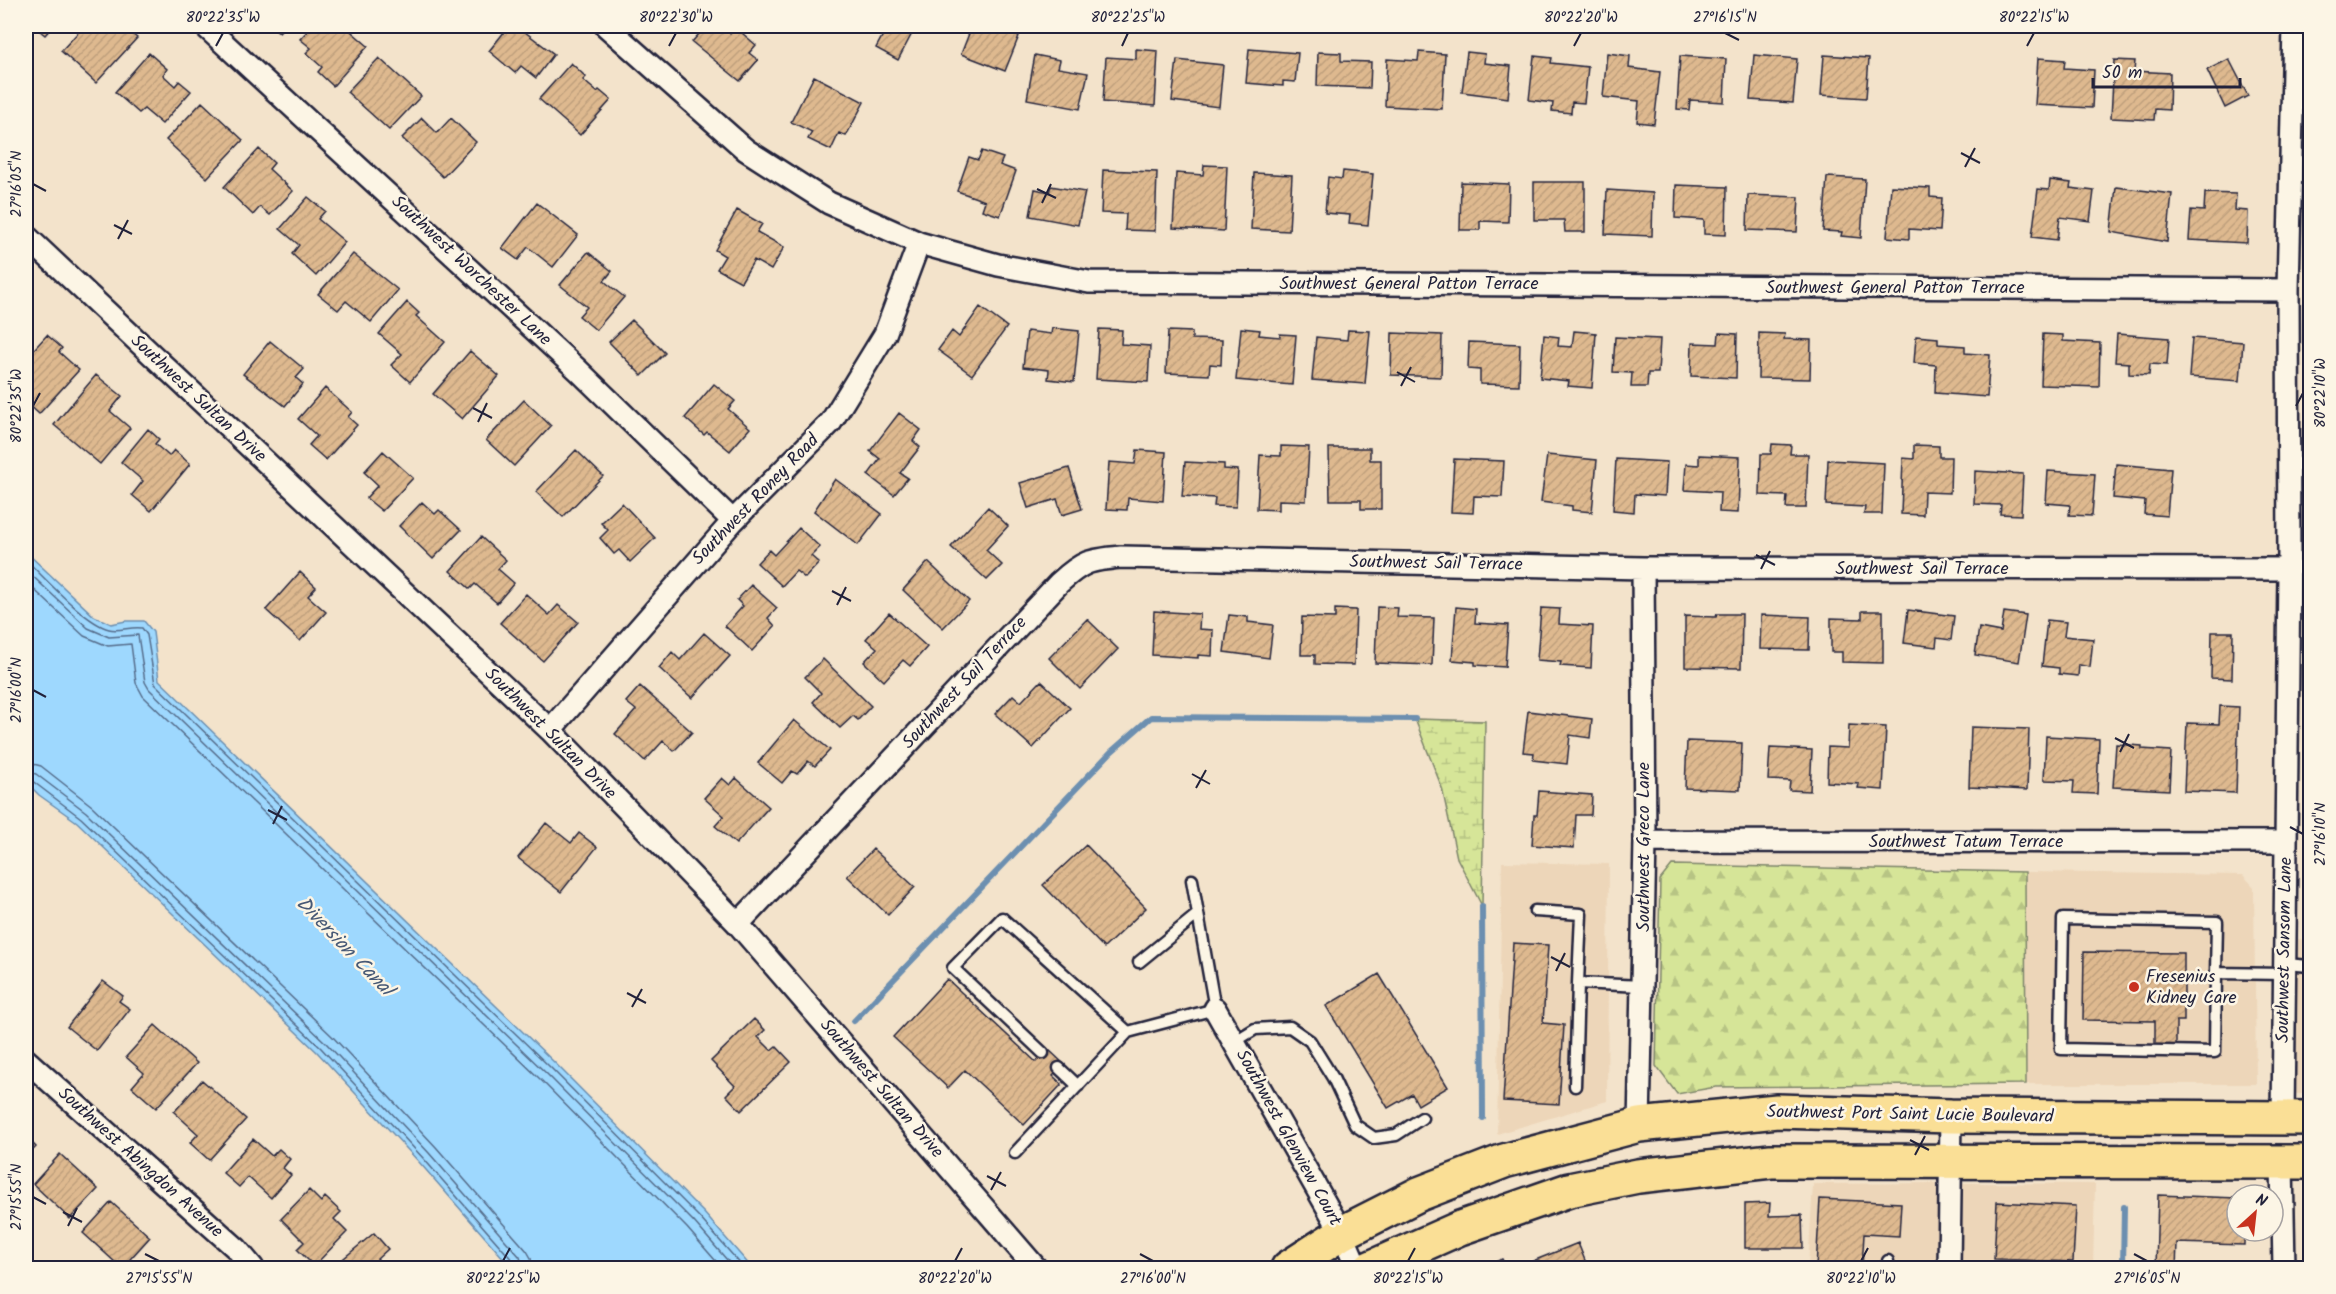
<svg xmlns="http://www.w3.org/2000/svg" width="2336" height="1294" viewBox="0 0 2336 1294" font-family="Kalam,sans-serif">
  <style>
    .built { fill: #edd6b9 }
    .forest { fill: url(#forest-firs); stroke: #7c846a; stroke-width: 1.5 }
    .wetland { fill: url(#wetland-marsh); stroke: #7c846a; stroke-width: 1.5 }
    .water { fill: #9ed8fe; stroke: #6c8fb0; stroke-width: 1.5 }
    .lines { fill: none; stroke-linecap: round; stroke-linejoin: round }
    .shore { stroke: #546b89; stroke-width: 1.5 }
    .stream { stroke: #6c8fb0; stroke-width: 6 }
    .building { fill: url(#building-hatch); stroke: #22223b; stroke-width: 1.5 }
    .lane-casing { stroke: #22223b; stroke-width: 15 }
    .street-casing { stroke: #22223b; stroke-width: 26 }
    .primary-casing { stroke: #22223b; stroke-width: 38 }
    .lane { stroke: #fcf5e5; stroke-width: 10 }
    .street { stroke: #fcf5e5; stroke-width: 21 }
    .primary { stroke: #fadf96; stroke-width: 33 }
    .ticks { fill: none; stroke: #22223b; stroke-width: 2 }
    .poi-dot { fill: #c8321e; stroke: #fcf5e5; stroke-width: 2 }
    .labels { text-anchor: middle; dominant-baseline: central; stroke-width: 5; stroke-linejoin: round; paint-order: stroke }
    .street-label { font-size: 18px; fill: #22223b; stroke: #fcf5e5 }
    .poi-label { font-size: 18px; fill: #22223b; stroke: #fcf5e5; text-anchor: start }
    .water-label { font-size: 20px; font-style: italic; fill: #475976; stroke: #fcf5e5 }
    .neatline { fill: none; stroke: #22223b; stroke-width: 2 }
    .ticks-label { font-size: 15px; text-anchor: middle; fill: #22223b }
  </style>
  <defs>
    <pattern id="forest-firs" width="22" height="20" patternUnits="userSpaceOnUse" patternTransform="scale(1.5)"><rect width="22" height="20" fill="#d6e598"/><path d="M5 1l3.5 6h-7zM16 11l3.5 6h-7z" fill="#b7c484"/></pattern>
    <pattern id="wetland-marsh" width="20" height="14" patternUnits="userSpaceOnUse" patternTransform="scale(1.5)"><rect width="20" height="14" fill="#d6e598"/><path d="M1 5h8M5 5V1M11 12h8M15 12V8" fill="none" stroke="#b7c484"/></pattern>
    <pattern id="building-hatch" width="6" height="6" patternUnits="userSpaceOnUse" patternTransform="scale(1.5)"><rect width="6" height="6" fill="#deb98f"/><path d="M-1 1l2-2M0 6l6-6M5 7l2-2" fill="none" stroke="#be9f7c"/></pattern>
  </defs>
  <rect width="100%" height="100%" fill="#f3e3cb"/>
  <filter id="ink" filterUnits="userSpaceOnUse"><feTurbulence type="fractalNoise" baseFrequency=".0167" numOctaves="2"/><feDisplacementMap in="SourceGraphic" scale="12" xChannelSelector="R" yChannelSelector="G"/><feConvolveMatrix kernelMatrix="1 2 1 2 8 2 1 2 1" color-interpolation-filters="sRGB"/></filter>
  <g filter="url(#ink)">
    <!-- built -->
    <path class="built" d="M1502 862 1609 864 1607 1101 1497 1134Z
      M2025 872 2243 875 2254 887 2256 1084H2026Z
      M2296 939 2310 940V1094H2294Z
      M1940 1183 1939 1268H1808L1813 1184Z
      M1961 1183 2095 1184 2093 1268H1959Z"/>
    <!-- forest -->
    <path class="forest" d="M1672 865 2025 872 2026 1084 1716 1087 1677 1094 1656 1066 1660 880Z"/>
    <!-- wetland -->
    <path class="wetland" d="M1415 719 1485 721 1482 906 1457 858 1442 788Z"/>
    <!-- water -->
    <path class="water" d="M26 552 94 616 111 624 126 621H144L153 632 159 680 555 1063 704 1213 752 1268H512L419 1162 317 1052 77 822 39 795 26 782Z"/>
    <g class="lines">
      <!-- shore -->
      <path class="shore" d="M26 560C45 578 85 623 109 629 119 632 131 626 142 628L147 635 155 684 551 1068 699 1217 744 1268
        M26 570 88 628 109 637 138 635 145 682 149 689 546 1073 694 1222 734 1268
        M26 582 84 636 108 646 131 644 136 683 143 696 540 1079 687 1228 722 1268
        M26 762 41 766 92 806 332 1036 436 1147 527 1251 531 1258 532 1268
        M26 771 36 774 86 812 326 1043 429 1153 520 1257 523 1268
        M26 778 31 780 81 818 321 1048 423 1158 514 1262 516 1268"/>
      <!-- stream -->
      <path class="stream" d="M1482 906 1483 1118
        M854 1021 1111 752 1151 717 1415 719
        M2123 1268 2124 1207"/>
    </g>
    <!-- building -->
    <path class="building" d="M34 26H53L45 35Z
      M84 26H123L137 38 96 83 61 51Z
      M271 26H285L279 32Z
      M312 26H345L368 46 333 86 318 72 322 67 306 53 311 48 300 39Z
      M466 26H478L472 32Z
      M509 26H517L554 54 536 78 521 66 515 73 489 51Z
      M706 26H721L730 33 735 27 756 45 749 53 758 60 740 81 692 42Z
      M871 26H916L898 60 876 48 884 33Z
      M972 26H993L1019 36 1005 71 961 54Z
      M1136 49 1158 51 1155 106 1103 102 1106 57 1136 59Z
      M1249 49 1298 53 1295 82 1283 81V86L1246 83Z
      M1318 52 1341 53V61L1371 62 1370 88 1317 86Z
      M1419 52 1445 54 1442 109 1385 106 1387 59 1418 61Z
      M1467 52 1485 54 1484 63 1511 66 1508 98 1462 92Z
      M149 53 167 69 163 75 175 86 179 81 191 91 162 124 144 109 139 113 115 92Z
      M1607 53 1630 56 1629 68 1660 72 1654 124 1637 122 1639 101 1603 97Z
      M1035 55 1060 60 1058 68 1088 73 1080 109 1027 99Z
      M1754 55 1797 59 1793 103 1750 100Z
      M1824 55 1869 58 1866 98 1821 95Z
      M1534 56 1552 58 1551 63 1588 67 1584 103 1572 102 1571 113 1552 111 1553 103 1529 100Z
      M1680 56 1726 59 1724 102 1690 100 1689 110 1677 109Z
      M379 58 421 96 389 130 347 92Z
      M2038 58 2065 60 2064 68 2094 70 2092 108 2035 105Z
      M2229 59 2248 96 2225 108 2207 70Z
      M1177 60 1223 65 1219 107 1172 101Z
      M2114 60 2135 61 2134 71 2170 73 2169 110 2155 109 2154 120 2111 118Z
      M571 63 586 77 583 80 597 92 599 90 611 100 580 135 539 99Z
      M814 76 864 102 846 136 839 133 831 150 808 139 812 132 791 122Z
      M202 102 243 140 207 178 166 140Z
      M422 118 437 133 451 118 476 142 443 177 402 138Z
      M259 149 274 163 269 169 293 191 270 215 260 207 253 215 224 187Z
      M982 151 1003 158 1000 165 1016 171 1000 216 982 210 985 201 957 191 969 157 978 160Z
      M1204 165 1227 166 1224 231 1173 228 1176 173 1203 175Z
      M1103 170 1157 172 1155 231 1125 230 1126 214 1101 213Z
      M1343 171 1373 174 1368 225 1349 223 1350 215 1325 213 1328 177 1342 179Z
      M1254 173 1292 175 1289 231 1251 229Z
      M1827 177 1865 179 1861 238 1841 236 1842 232 1823 231Z
      M2050 180 2071 183 2070 188 2094 191 2090 221 2060 217 2057 240 2032 237 2038 189 2049 190Z
      M1461 182 1509 184 1508 222 1480 221V230H1460Z
      M1534 182H1585V232H1565L1564 220H1534Z
      M1676 185 1727 187 1726 235 1704 234V220L1675 218Z
      M1051 186 1085 192 1078 225 1030 216 1035 189 1049 192Z
      M1891 186 1930 188V197L1942 198 1940 231 1909 229V239L1887 237Z
      M2116 187 2172 194 2167 242 2111 232Z
      M1607 190 1653 193 1652 236 1605 234Z
      M2205 193 2236 194 2235 210 2248 211 2247 243 2189 240 2191 210 2204 211Z
      M1748 195 1799 197 1797 232 1747 230Z
      M308 197 325 211 318 219 345 242 316 276 292 254 299 245 280 229Z
      M537 203 578 235 553 267 528 247 518 260 502 248Z
      M737 210 762 224 757 232 784 247 771 270 754 260 741 282 717 269 725 256 715 250Z
      M588 252 612 271 604 281 624 297 596 330 579 316 587 307 560 285Z
      M353 254 398 290 371 322 346 301 338 310 318 294Z
      M407 302 419 313 416 316 445 342 410 382 391 365 402 354 379 334Z
      M980 307 1007 327 972 375 938 350 952 331 959 337Z
      M632 320 665 353 642 376 609 342Z
      M1052 328 1079 331 1074 382 1048 379 1049 370 1023 367 1027 331 1051 334Z
      M1241 328 1260 330 1259 335 1280 337V334L1296 335 1292 385 1236 380Z
      M1099 329 1122 330 1121 344 1150 346 1148 382 1096 379Z
      M1348 330 1370 331 1365 384 1312 380 1316 337 1347 340Z
      M1168 331 1192 332V339L1222 340 1221 365 1210 364 1209 375 1166 373Z
      M1574 331 1596 333 1592 388 1568 386 1569 381 1540 378 1544 335 1559 337 1558 346 1572 347Z
      M1392 333 1442 335 1441 377 1391 375Z
      M1719 333 1737 334 1736 378 1691 376 1692 343 1718 344Z
      M1759 333 1785 334 1784 339 1811 340 1810 379 1758 378Z
      M2043 334 2063 335V341L2100 343 2099 387 2041 385Z
      M2117 334 2169 338 2167 365 2150 364 2149 375 2129 374V363L2115 362Z
      M47 335 62 348 59 352 79 370 39 414 26 402V358Z
      M1916 336 1938 338V344L1965 346V353L1990 355 1987 397 1935 393 1936 365 1914 363Z
      M1615 337 1660 339 1658 373H1648L1647 387H1631L1632 373 1613 372Z
      M2192 338 2243 342 2240 381 2189 377Z
      M270 341 304 369 296 378 303 384 285 406 243 374Z
      M1469 342 1520 344 1519 385 1480 384V370L1468 369Z
      M470 351 499 376 462 419 433 394Z
      M96 375 122 396 110 411 130 428 100 464 54 425Z
      M714 384 735 401 728 409 750 428 730 451 707 432 704 435 685 418Z
      M325 388 352 412 348 417 357 425 326 460 309 445 317 436 298 419Z
      M524 400 551 426 514 466 486 440Z
      M899 413 921 430 913 441 920 447 900 473 908 478 894 495 868 475 880 459 870 451Z
      M148 429 159 439 155 444 169 456 174 450 190 464 151 511 132 495 143 481 121 462Z
      M1772 444 1791 445 1790 454H1808L1806 508H1786L1787 496 1760 495 1761 454H1771Z
      M1914 445 1939 446V457H1951L1950 493 1924 492 1923 515 1901 514 1903 458 1914 459Z
      M1281 446 1309 447 1306 501 1279 500V510L1257 509 1260 455 1281 456Z
      M1329 448H1370V460H1381V509H1361V500H1330Z
      M576 450 603 476 563 517 536 492Z
      M1137 450 1166 452 1163 501 1128 498 1127 510 1106 509 1109 462 1135 464Z
      M383 451 413 478 382 511 366 498 378 485 364 472Z
      M1547 455 1597 460 1592 512 1572 510V506L1541 502Z
      M1699 455 1740 457 1738 513 1719 512 1720 492 1684 490 1686 464 1699 465Z
      M1454 459 1504 461 1502 497 1474 496 1473 513 1451 512Z
      M1616 459 1667 462 1665 496 1635 494 1634 512 1613 510Z
      M1828 460 1884 463 1882 514H1864L1865 507 1826 505Z
      M1185 462 1224 464V469L1238 470 1236 507 1214 506 1215 498 1182 496Z
      M2116 464 2171 469 2167 516 2144 514 2145 501 2113 498Z
      M1069 468 1082 509 1062 515 1057 499 1028 508 1020 483Z
      M1975 471 2023 474 2021 515 2000 514 2001 505 1974 504Z
      M2048 471 2095 474 2092 516 2069 515 2070 505 2046 503Z
      M835 479 882 514 858 545 814 511Z
      M422 502 435 514 439 510 461 530 433 559 399 526Z
      M622 503 655 538 630 562 619 550 614 554 600 538 608 530 601 523Z
      M988 507 1008 526 986 550 1002 565 987 580 951 547Z
      M799 528 820 547 811 556 819 563 805 578 796 571 782 586 757 563 769 550 774 555Z
      M481 537 506 560 498 569 514 583 497 603 475 584 470 589 450 571Z
      M928 562 969 601 943 628 903 590Z
      M300 572 316 587 308 596 326 612 300 641 266 610Z
      M751 585 777 608 768 618 775 626 752 651 725 626 743 606 737 600Z
      M526 594 549 615 558 605 578 622 543 661 500 623Z
      M1377 607 1398 608 1397 617 1434 618 1432 665 1375 663Z
      M1456 607 1476 609 1475 623 1508 625 1505 667 1475 665V662L1452 660Z
      M1541 608 1560 609 1559 624 1593 626 1591 668 1560 666 1561 662 1537 660Z
      M1335 609 1356 610 1354 665 1315 664V655H1301L1302 617 1335 618Z
      M1908 610 1954 616 1951 640 1937 638 1936 647 1904 643Z
      M1154 611 1200 614 1199 629 1213 630 1212 656 1198 655V658L1152 655Z
      M1862 611H1883V663L1842 662V652H1831V618L1862 619Z
      M2004 612 2026 615 2019 662 1975 655 1979 628 2001 632Z
      M889 613 927 647 910 666 903 660 884 681 864 662 877 648 866 639Z
      M1717 614H1742L1741 668 1685 667V616L1716 617Z
      M1229 615 1248 617V622L1273 625 1269 658 1224 652Z
      M1761 615 1810 617 1809 650 1760 649Z
      M1087 619 1118 649 1080 689 1049 658Z
      M2047 620 2066 622 2064 636 2093 639 2090 667 2079 665 2078 676 2059 674V668L2042 666Z
      M2212 632H2233L2232 679 2211 678Z
      M704 633 730 656 692 698 659 668 672 652 680 660Z
      M823 659 871 706 858 720 853 716 840 728 813 702 821 693 805 677Z
      M1041 681 1070 708 1033 748 995 714 1013 695 1021 702Z
      M640 686 692 732 674 751 663 741 645 761 615 734 636 710 626 702Z
      M2220 706 2239 707 2236 793 2184 791 2187 723 2219 724Z
      M1528 711 1592 719 1590 738 1570 735 1567 764 1533 760 1534 753 1523 752Z
      M794 720 830 750 815 766 808 761 797 774 792 771 782 783 758 763Z
      M1849 725 1886 727 1883 790 1858 788 1859 784 1827 782 1828 747 1848 748Z
      M1971 727 2029 729 2027 790 1969 787Z
      M2046 736 2099 739 2097 794 2073 793 2074 781 2044 780Z
      M1687 741 1742 743 1740 790 1685 788Z
      M2116 744 2142 746V749L2171 751 2169 790 2113 787Z
      M1770 748 1812 750 1810 791 1789 790 1790 781 1768 780Z
      M722 778 730 785 736 778 769 807 736 844 715 826 724 816 704 798Z
      M1539 791 1592 795 1591 815H1576L1574 848 1532 845 1534 815H1537Z
      M546 823 571 843 579 833 597 847 561 892 518 858Z
      M1086 845 1146 908 1104 948 1043 885Z
      M873 849 915 887 888 915 847 876Z
      M1513 943 1548 945 1543 1023 1564 1025 1559 1104 1503 1101Z
      M2084 952 2184 953V1021H2176V1047H2155V1021L2083 1020Z
      M1379 974 1448 1087 1418 1105 1412 1094 1388 1108 1326 1006Z
      M947 979 1036 1062 1048 1049 1064 1064 1053 1076 1062 1084 1024 1125 965 1070 948 1088 893 1037Z
      M103 981 123 996 119 1001 130 1009 97 1051 67 1027Z
      M754 1019 765 1030 758 1037 771 1050 776 1046 791 1062 741 1111 726 1095 735 1086 711 1061Z
      M155 1025 197 1063 156 1108 132 1087 144 1073 126 1057Z
      M202 1080 246 1119 209 1160 190 1143 198 1134 174 1112Z
      M26 1137 36 1147 26 1157Z
      M253 1139 272 1156 279 1149 290 1159 283 1168 291 1175 271 1198 248 1177 239 1187 223 1173Z
      M60 1154 98 1189 70 1219 33 1184Z
      M309 1190 321 1202 325 1197 341 1212 334 1219 347 1232 314 1266 297 1249 304 1242 281 1219Z
      M2158 1195 2237 1198V1231H2244V1245L2177 1243 2176 1268H2156Z
      M1820 1199 1901 1203 1899 1236 1864 1234 1862 1268H1816Z
      M111 1202 150 1237 122 1268H111L116 1263 83 1233Z
      M1997 1202 2076 1206 2073 1262 1994 1259Z
      M1770 1203 1769 1216 1802 1215 1803 1248H1745V1204Z
      M374 1233 388 1249 377 1259 385 1268H332Z
      M1578 1243 1588 1268H1536L1533 1261Z
      M1502 1259 1507 1268H1482Z"/>
    <g class="lines">
      <defs>
        <path id="lane" d="M1535 911 1581 914 1578 983 1642 986
          M1139 962 1198 914
          M2285 964 2310 966
          M2216 973 2215 1052 2061 1049 2063 919 2217 922 2216 973 2285 974
          M1234 1042 1255 1029 1290 1027 1310 1041 1333 1078 1355 1125 1374 1138 1396 1135 1422 1118
          M1043 1053 953 968 1002 918 1128 1032
          M1059 1068 1078 1086
          M1575 1086 1578 983
          M1015 1153 1128 1032 1215 1009 1192 880
          M1888 1261V1268"/>
        <path id="street" d="M205 26 578 370 733 521
          M606 26 746 150 829 203 919 243 998 265 1089 282 2288 290
          M26 236 550 730 738 924 1036 1268
          M550 730 733 521 831 422 885 334 919 243
          M1645 841 2286 842
          M738 924 1059 583C1083 561 1089 560 1121 557L1643 568 2289 569
          M1215 1009 1342 1233 1357 1268
          M26 1060 237 1249 253 1268
          M2283 1118 2289 569 2288 290 2294 26
          M1639 1125 1645 841 1643 568
          M2282 1162 2284 1268
          M1949 1268 1951 1116"/>
        <path id="primary" d="M1288 1268 1342 1233 1419 1194 1504 1161 1639 1125 1777 1111 1951 1116 2310 1118
          M1370 1268 1460 1228 1569 1190 1638 1176 1771 1161 2310 1162"/>
      </defs>
      <!-- lane casing -->
      <use href="#lane" class="lane-casing"/>
      <!-- street casing -->
      <use href="#street" class="street-casing"/>
      <!-- primary casing -->
      <use href="#primary" class="primary-casing"/>
      <!-- lane -->
      <use href="#lane" class="lane"/>
      <!-- street -->
      <use href="#street" class="street"/>
      <!-- primary -->
      <use href="#primary" class="primary"/>
    </g>
  </g>
  <!-- ticks -->
  <path class="ticks" d="M1725 33 1739 40M216 46 223 33M669 46 676 33M1122 46 1128 33M1574 46 1581 33M2027 46 2034 33M1961 153 1980 163M1965 167 1975 148M33 184 46 191M1037 189 1056 198M1042 203 1051 184M114 225 132 234M118 239 128 220M1397 372 1415 382M1401 386 1411 367M33 406 40 393M2296 406 2303 393M473 408 492 418M478 422 487 403M1756 555 1775 565M1761 569 1770 551M832 591 851 601M837 605 846 587M33 690 46 697M2115 738 2134 748M2120 752 2129 734M1192 774 1210 784M1196 788 1206 770M268 810 287 820M273 824 282 806M2290 827 2303 834M1551 957 1570 967M1556 971 1565 953M627 993 646 1003M632 1007 642 989M1910 1140 1929 1150M1915 1155 1925 1136M987 1176 1006 1186M991 1190 1001 1172M33 1197 46 1204M63 1212 82 1222M68 1226 77 1208M145 1254 159 1261M1140 1254 1153 1261M2134 1254 2147 1261M503 1261 510 1248M955 1261 962 1248M1408 1261 1415 1248M1861 1261 1868 1248"/>
  <!-- markers -->
  <circle class="poi-dot" cx="2134" cy="987" r="6"/>
  <g class="labels">
    <!-- street labels -->
    <g class="street-label">
      <text transform="translate(471 271) rotate(43)">Southwest Worchester Lane</text>
      <text x="1409" y="284">Southwest General Patton Terrace</text>
      <text x="1895" y="288">Southwest General Patton Terrace</text>
      <text transform="translate(198 399) rotate(43)">Southwest Sultan Drive</text>
      <text transform="translate(756 500) rotate(-46)">Southwest Roney Road</text>
      <text transform="translate(1436 564) rotate(1)">Southwest Sail Terrace</text>
      <text x="1922" y="569">Southwest Sail Terrace</text>
      <text transform="translate(965 683) rotate(-47)">Southwest Sail Terrace</text>
      <text transform="translate(550 734) rotate(45)">Southwest Sultan Drive</text>
      <text x="1966" y="842">Southwest Tatum Terrace</text>
      <text transform="translate(1644 847) rotate(-90)">Southwest Greco Lane</text>
      <text transform="translate(2285 950) rotate(-89)">Southwest Sansom Lane</text>
      <text transform="translate(881 1089) rotate(49)">Southwest Sultan Drive</text>
      <text transform="translate(1910 1115) rotate(1)">Southwest Port Saint Lucie Boulevard</text>
      <text transform="translate(1288 1138) rotate(61)">Southwest Glenview Court</text>
      <text transform="translate(140 1163) rotate(42)">Southwest Abingdon Avenue</text>
    </g>
    <!-- poi labels -->
    <g class="poi-label">
      <text x="2146" y="977">Fresenius<tspan x="2146" dy="21">Kidney Care</tspan></text>
    </g>
    <!-- water labels -->
    <g class="water-label">
      <text transform="translate(344 947) rotate(46)">Diversion Canal</text>
    </g>
  </g>
  <!-- margin -->
  <rect width="2336" height="1294" fill="none" stroke="#fcf5e5" stroke-width="66"/>
  <!-- north arrow -->
  <g transform="translate(2255 1213) rotate(27)"><circle r="28" fill="#fcf5e5" stroke="#a5a1a1" stroke-width="1.5"/>
  <path d="M0-4.5L10 22L0 15L-10 22Z" fill="#c8321e"/>
  <text y="-9" font-size="16" font-weight="bold" text-anchor="middle" fill="#22223b">N</text>
  </g>
  <!-- scale -->
  <path d="M2093 78v9h147v-9" fill="none" stroke="#22223b" stroke-width="3"/>
  <text x="2102" y="78" font-size="18" fill="#22223b" stroke="#fcf5e5" stroke-width="4.5" paint-order="stroke">50 m</text>
  <rect x="33" y="33" width="2270" height="1228" class="neatline"/>
  <g class="ticks-label">
    <text x="223" y="22">80°22'35"W</text>
    <text x="676" y="22">80°22'30"W</text>
    <text x="1128" y="22">80°22'25"W</text>
    <text x="1581" y="22">80°22'20"W</text>
    <text x="1725" y="22">27°16'15"N</text>
    <text x="2034" y="22">80°22'15"W</text>
    <text transform="translate(16 184) rotate(-90)" y="5">27°16'05"N</text>
    <text transform="translate(2320 393) rotate(-90)" y="5">80°22'10"W</text>
    <text transform="translate(16 406) rotate(-90)" y="5">80°22'35"W</text>
    <text transform="translate(16 690) rotate(-90)" y="5">27°16'00"N</text>
    <text transform="translate(2320 834) rotate(-90)" y="5">27°16'10"N</text>
    <text transform="translate(16 1197) rotate(-90)" y="5">27°15'55"N</text>
    <text x="159" y="1283">27°15'55"N</text>
    <text x="503" y="1283">80°22'25"W</text>
    <text x="955" y="1283">80°22'20"W</text>
    <text x="1153" y="1283">27°16'00"N</text>
    <text x="1408" y="1283">80°22'15"W</text>
    <text x="1861" y="1283">80°22'10"W</text>
    <text x="2147" y="1283">27°16'05"N</text>
  </g>
</svg>
